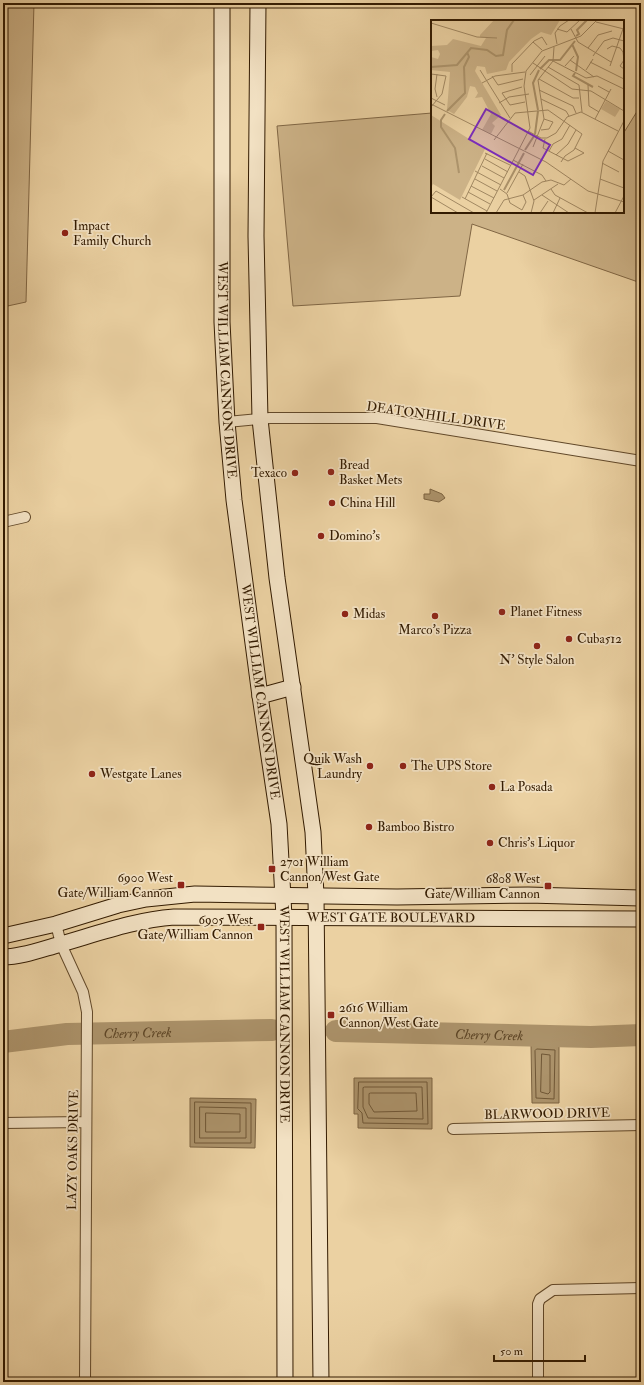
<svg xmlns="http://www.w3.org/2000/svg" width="644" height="1385" viewBox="0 0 644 1385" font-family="'IM FELL Double Pica',serif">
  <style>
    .green { fill: #ccb287; stroke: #806644 }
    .water { fill: #ac936b; stroke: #7c6341 }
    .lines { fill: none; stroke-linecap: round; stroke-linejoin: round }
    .shore { stroke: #705736; stroke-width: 1 }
    .river { stroke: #ac936b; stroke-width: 22 }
    .minor-casing { stroke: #614829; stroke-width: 12 }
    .secondary-casing { stroke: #331b01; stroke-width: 17 }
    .minor { stroke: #f2e1c3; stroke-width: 10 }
    .secondary { stroke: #f2e1c3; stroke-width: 15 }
    .poi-dot { fill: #8f2418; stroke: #f2e1c3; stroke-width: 1.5 }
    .labels { text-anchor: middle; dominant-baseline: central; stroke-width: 3.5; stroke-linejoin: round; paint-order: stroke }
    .poi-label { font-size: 13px; fill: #331b01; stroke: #f2e1c3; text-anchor: start }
    .street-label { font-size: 13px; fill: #331b01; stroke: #f2e1c3 }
    .water-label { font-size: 14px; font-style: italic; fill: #5d4526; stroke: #f2e1c3 }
    .inset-river { fill: none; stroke: #ac936b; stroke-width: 2 }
    .inset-road { fill: none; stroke: #a18862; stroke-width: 1 }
    .view { fill: #7b2cbf; fill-opacity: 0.15; stroke: #7b2cbf; stroke-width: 2 }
    .inset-edge { fill: none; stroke: #331b01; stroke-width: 2 }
  </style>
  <rect width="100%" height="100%" fill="#ebd1a2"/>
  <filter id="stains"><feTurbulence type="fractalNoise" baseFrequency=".005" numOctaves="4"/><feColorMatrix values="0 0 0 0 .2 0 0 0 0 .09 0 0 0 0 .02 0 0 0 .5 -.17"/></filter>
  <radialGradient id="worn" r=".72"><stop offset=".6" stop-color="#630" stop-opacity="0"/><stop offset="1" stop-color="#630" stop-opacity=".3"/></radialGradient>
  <!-- green -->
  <path class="green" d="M3 3H34L26 302 3 307Z
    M641 105V283L472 224 460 296 293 306 277 126 432 113V212H623V134Z"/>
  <!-- water -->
  <path class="water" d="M430 489 442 494 445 498 439 502 424 499V494H430Z
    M531 1045H559V1103H532Z
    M354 1078H432V1129L358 1128V1114H354Z
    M190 1098 256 1099 255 1148 190 1147Z"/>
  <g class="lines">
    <!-- shore -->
    <path class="shore" d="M537 1049 555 1050 554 1099 536 1098 535 1051Z
      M542 1054 550 1055V1092L548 1094 541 1092Z
      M359 1082H427L428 1124 363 1123 362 1113 358 1109Z
      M365 1087H422L423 1119 368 1118 363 1107V1088Z
      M371 1093H416L417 1111 374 1112 369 1104V1094Z
      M195 1102 251 1103V1143H195Z
      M200 1107 246 1108V1138H200Z
      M206 1113 240 1114V1132H206Z"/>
    <!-- river -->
    <g class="river">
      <path id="s1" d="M336 1031 591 1037 641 1035"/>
      <path id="s2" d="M3 1042 67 1034 272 1030"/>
    </g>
    <defs>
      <path id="minor" d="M227 422 270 418H377L641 461
        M3 522 25 517
        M56 924 61 944 83 992 87 1012 85 1382
        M3 1123 85 1122
        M453 1129 641 1125
        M538 1382V1304L540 1299 553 1290 641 1288"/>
      <g id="secondary">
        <path id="s3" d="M222 3V322L227 422 234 500 260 696 279 824 284 917 285 1382"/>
        <path d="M258 3 256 236 260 419 277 578 313 832 316 896 321 1382"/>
        <path d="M260 696 293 687"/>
        <path d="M3 936 56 924 118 905 146 899 195 894 397 897 528 895 641 898"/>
        <path id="s4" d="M3 957C20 957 37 951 54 946 94 935 133 920 174 917L641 919"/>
      </g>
    </defs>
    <!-- minor casing -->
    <use href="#minor" class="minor-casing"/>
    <!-- secondary casing -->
    <use href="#secondary" class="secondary-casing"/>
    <!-- minor -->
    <use href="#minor" class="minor"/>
    <!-- secondary -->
    <use href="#secondary" class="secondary"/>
  </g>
  <!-- markers -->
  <g class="poi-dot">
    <circle cx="65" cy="233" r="4"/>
    <circle cx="331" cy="472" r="4"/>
    <circle cx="295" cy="473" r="4"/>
    <circle cx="332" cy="503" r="4"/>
    <circle cx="321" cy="536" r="4"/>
    <circle cx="502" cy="612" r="4"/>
    <circle cx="345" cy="614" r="4"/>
    <circle cx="435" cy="616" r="4"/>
    <circle cx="569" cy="639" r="4"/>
    <circle cx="537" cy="646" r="4"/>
    <circle cx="370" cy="766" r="4"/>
    <circle cx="403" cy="766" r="4"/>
    <circle cx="92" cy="774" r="4"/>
    <circle cx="492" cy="787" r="4"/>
    <circle cx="369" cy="827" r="4"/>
    <circle cx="490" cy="843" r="4"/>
    <rect x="268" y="865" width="8" height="8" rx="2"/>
    <rect x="177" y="881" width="8" height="8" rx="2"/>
    <rect x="544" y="882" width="8" height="8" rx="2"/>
    <rect x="257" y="923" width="8" height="8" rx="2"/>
    <rect x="327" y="1011" width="8" height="8" rx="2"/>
  </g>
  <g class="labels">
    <!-- poi labels -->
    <g class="poi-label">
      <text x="73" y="226">Impact<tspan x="73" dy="15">Family Church</tspan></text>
      <text x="339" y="465">Bread<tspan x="339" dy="15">Basket Mets</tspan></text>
      <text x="287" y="473" text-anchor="end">Texaco</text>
      <text x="340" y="503">China Hill</text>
      <text x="329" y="536">Domino's</text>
      <text x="510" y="612">Planet Fitness</text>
      <text x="353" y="614">Midas</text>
      <text x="435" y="630" text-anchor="middle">Marco's Pizza</text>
      <text x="577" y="639">Cuba512</text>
      <text x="537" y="660" text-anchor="middle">N' Style Salon</text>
      <text x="362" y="759" text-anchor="end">Quik Wash<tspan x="362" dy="15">Laundry</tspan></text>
      <text x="411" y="766">The UPS Store</text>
      <text x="100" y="774">Westgate Lanes</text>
      <text x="500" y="787">La Posada</text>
      <text x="377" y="827">Bamboo Bistro</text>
      <text x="498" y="843">Chris’s Liquor</text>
      <text x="280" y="862">2701 William<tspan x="280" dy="15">Cannon/West Gate</tspan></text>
      <text x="173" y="878" text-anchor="end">6900 West<tspan x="173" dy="15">Gate/William Cannon</tspan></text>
      <text x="540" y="879" text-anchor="end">6808 West<tspan x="540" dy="15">Gate/William Cannon</tspan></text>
      <text x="253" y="920" text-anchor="end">6905 West<tspan x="253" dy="15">Gate/William Cannon</tspan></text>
      <text x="339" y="1008">2616 William<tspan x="339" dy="15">Cannon/West Gate</tspan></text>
    </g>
    <!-- street labels -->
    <g class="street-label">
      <text stroke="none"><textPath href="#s3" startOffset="367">WEST WILLIAM CANNON DRIVE</textPath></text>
      <text transform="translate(436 416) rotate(8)">DEATONHILL DRIVE</text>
      <text stroke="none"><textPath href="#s3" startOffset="691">WEST WILLIAM CANNON DRIVE</textPath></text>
      <text stroke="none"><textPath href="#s4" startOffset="393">WEST GATE BOULEVARD</textPath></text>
      <text stroke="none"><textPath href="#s3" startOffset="1015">WEST WILLIAM CANNON DRIVE</textPath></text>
      <text transform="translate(547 1114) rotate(-1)">BLARWOOD DRIVE</text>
      <text transform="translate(73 1150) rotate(-89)">LAZY OAKS DRIVE</text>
    </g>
    <!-- water labels -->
    <g class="water-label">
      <text stroke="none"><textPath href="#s2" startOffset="135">Cherry Creek</textPath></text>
      <text stroke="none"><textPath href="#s1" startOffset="153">Cherry Creek</textPath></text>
    </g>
  </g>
  <!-- overview -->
  <g transform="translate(431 20)">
    <rect width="193" height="193" fill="#ebd1a2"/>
    <path d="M63 0H129L120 15 110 12 100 19 78 42 75 50 56 54 54 47 46 46 44 51 70 95 61 103 64 106 60 114 51 110 60 94 51 77 44 78 47 73 44 67 39 66 36 77 23 94 16 90 19 52 0 50V37L7 39 9 34 7 30 0 31V26L16 25 22 19 50 26 55 18 49 17V15ZM175 81 189 89 184 97 170 89ZM0 95 54 129 29 180 2 164 0 168Z" fill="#ccb287"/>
    <path class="inset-river" d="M145 16 148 14 146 10 156 0M141 24 147 37 145 51M0 47 26 45 40 28 56 30 65 36 72 35 76 10 83 0M109 49 118 40H129L144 21M144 53 142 56 162 67M107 90 102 63 108 50M16 91 34 73 33 47 38 37 36 32M14 94 10 100V107L24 128 28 153M104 114 107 91M94 130 103 116M73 170 93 133"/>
    <path class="inset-road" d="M165 2 193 9M0 3 46 17 66 18M126 9 136 12 149 0M140 9 147 22 180 42M102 22 111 30M126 24 124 13 129 6 138 0M157 28 167 15 181 11M176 29 181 26 189 28 192 32 193 40M162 36 173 21 182 18 193 21M139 40 163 57M193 40 189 46 193 49M122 41 155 58 166 56 193 69M159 42 193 59M102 43 141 69 160 71 193 91M134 46 143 36M179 46 193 6M117 47 148 65 151 92M49 50 79 98M155 50 162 39M81 52V44L103 21 111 17 116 25M0 54 15 56 11 74 0 87M99 55 114 36M61 56 67 65 92 59M108 59 142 78H148M51 63 64 56 94 52M157 65 158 86 168 92M167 66 178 72M91 67 71 73 79 85 94 82M108 70 142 86 145 93M6 77 4 69 6 54M0 78 14 85M110 79 135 91 138 96M68 83 78 77 98 74M0 84 115 142 157 171 193 182M164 99 180 69M110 110 118 109 122 102 113 99M97 111 110 118H116L125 113 136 97 150 92 187 111M114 119 112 128 137 141 153 133 144 128M63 120 84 93 117 90 151 114 143 130 134 136 130 142M102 127 113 99 107 60 122 41 123 27M118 131 122 124 131 119 139 105M177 131 193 140M54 133 79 145M125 135 137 124 145 110M54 139 77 152M82 140 111 155 115 161M171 143 188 152M51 146 73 158M44 151 70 165M88 152 94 156 103 181 100 193M44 159 66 171M169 159 193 168M40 166 63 178M69 169 76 174 79 183 91 190 95 182 92 175M120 169 124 175 157 193M37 172 59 184M76 173 92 144M111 175 138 193M0 177 5 171 43 193M0 177 27 193M31 177 56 191M34 179 56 133M103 180 127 164M55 193 99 108 93 66 95 51 111 31 150 16 166 0M65 193 73 180 92 175 111 162 120 160 133 165 140 159M109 193 117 181M122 193 129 178M164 193 172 141 193 101M184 193 193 176"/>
    <path class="view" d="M55 89 119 125 102 155 38 119Z"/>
    <rect width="193" height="193" class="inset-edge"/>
  </g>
  <!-- margin -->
  <rect width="644" height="1385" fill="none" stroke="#ebd1a2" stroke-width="16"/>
  <rect x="4" y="4" width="636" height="1377" fill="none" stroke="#331b01" stroke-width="2"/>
  <rect x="8" y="8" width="628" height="1369" fill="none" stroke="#331b01"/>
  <!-- scale -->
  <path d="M494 1355v6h91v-6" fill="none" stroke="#331b01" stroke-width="2"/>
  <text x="500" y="1355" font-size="12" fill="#331b01" stroke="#f2e1c3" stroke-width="3" paint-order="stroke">50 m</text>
  <rect width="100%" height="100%" filter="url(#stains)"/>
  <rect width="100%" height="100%" fill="url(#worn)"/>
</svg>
